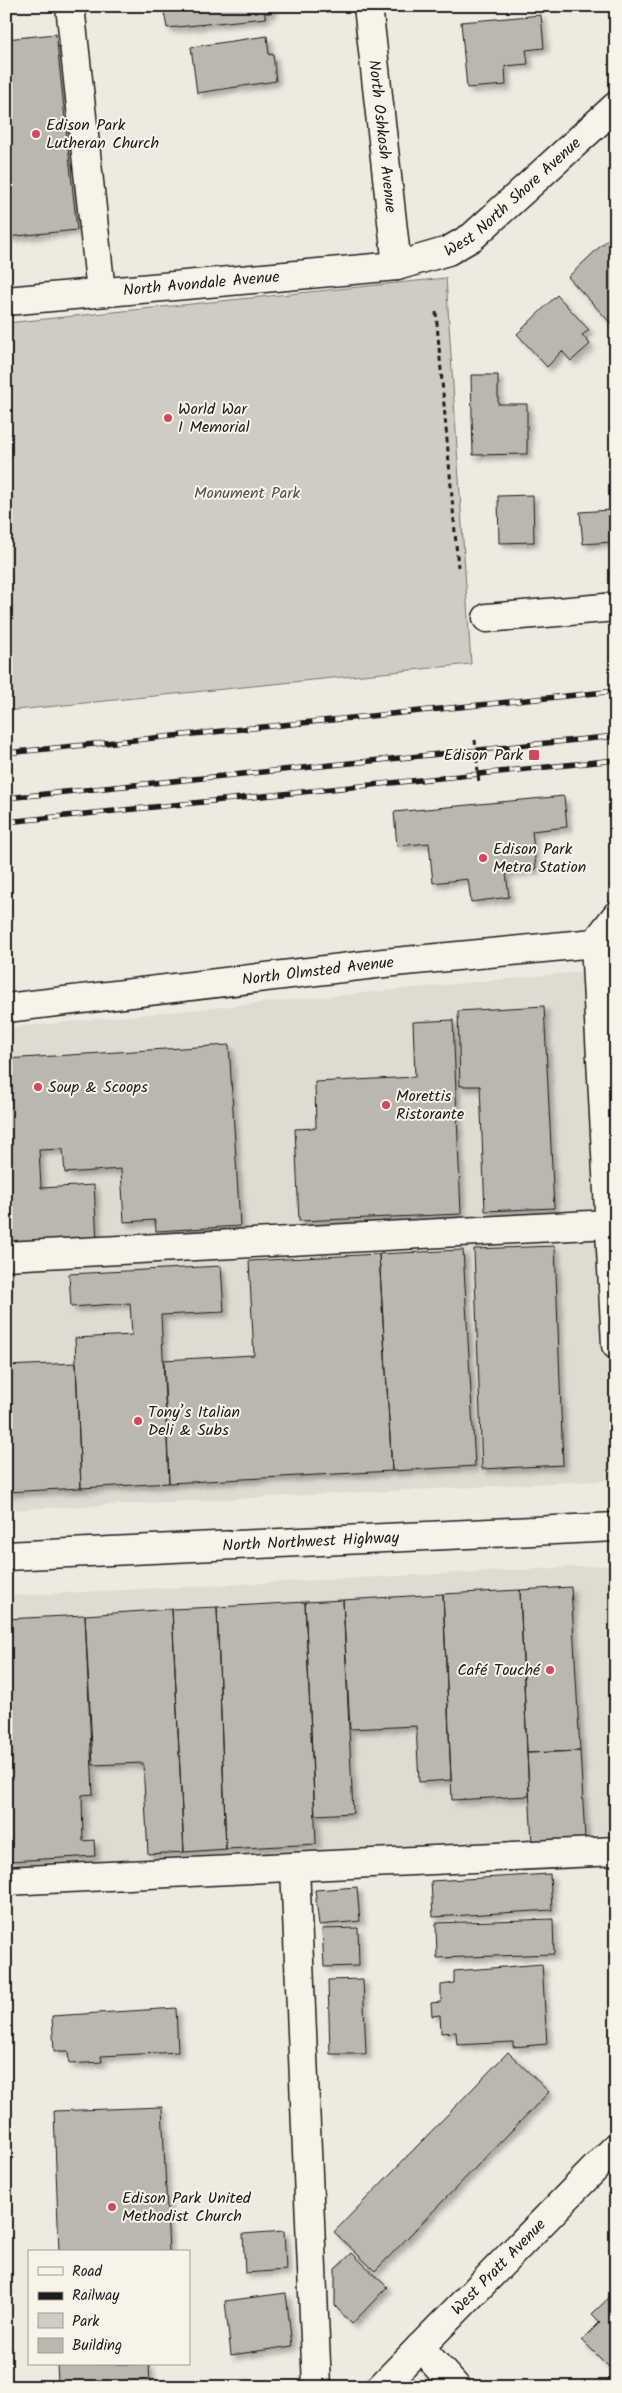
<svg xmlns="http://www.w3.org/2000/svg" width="622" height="2393" viewBox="0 0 622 2393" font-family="Kalam,sans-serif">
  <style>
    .built { fill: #dedbd1 }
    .green { fill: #cfccc3; stroke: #767470 }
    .building { fill: #bab7af; stroke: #1c1c1c; filter: url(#shadow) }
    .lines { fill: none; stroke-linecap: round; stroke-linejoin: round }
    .minor-casing { stroke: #1c1c1c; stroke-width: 31 }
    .major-casing { stroke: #1c1c1c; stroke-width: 31 }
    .path { stroke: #1c1c1c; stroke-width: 3; stroke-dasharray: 5 4; stroke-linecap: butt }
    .minor { stroke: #f7f3e8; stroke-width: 28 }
    .major { stroke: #f7f3e8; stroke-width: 28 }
    .rail-casing { stroke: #1c1c1c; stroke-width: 5.5 }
    .rail { stroke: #f7f3e8; stroke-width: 4; stroke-dasharray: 11; stroke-linecap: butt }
    .poi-dot { fill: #d1495b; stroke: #f7f3e8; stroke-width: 2 }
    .labels { text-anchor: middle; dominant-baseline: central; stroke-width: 4; stroke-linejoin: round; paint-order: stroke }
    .poi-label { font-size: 16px; fill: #1c1c1c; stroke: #f7f3e8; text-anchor: start }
    .street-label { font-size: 16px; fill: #1c1c1c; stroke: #f7f3e8 }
    .park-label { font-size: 16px; fill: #52514e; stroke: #f7f3e8 }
  </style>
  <defs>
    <filter id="shadow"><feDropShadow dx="4.5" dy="4.5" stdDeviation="2.5" flood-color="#0004"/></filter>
  </defs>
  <rect width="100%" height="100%" fill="#eeeae0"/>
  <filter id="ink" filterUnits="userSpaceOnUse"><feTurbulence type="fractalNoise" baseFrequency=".02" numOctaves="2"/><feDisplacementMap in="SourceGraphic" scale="10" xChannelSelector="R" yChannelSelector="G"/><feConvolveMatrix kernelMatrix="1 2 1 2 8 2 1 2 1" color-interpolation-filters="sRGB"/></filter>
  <g filter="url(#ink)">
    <!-- built -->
    <path class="built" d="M588 971 615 1480 6 1510V1028Z
      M616 1565V1847L6 1879V1596Z"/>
    <!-- green -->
    <path class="green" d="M446 278 471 664 6 711V323Z"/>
    <!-- building -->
    <path class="building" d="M163 6H276L270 13H264L266 18 167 28Z
      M541 15 544 48 526 50 528 64 505 66 506 85 467 88 461 22Z
      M56 34 77 230 6 237V39Z
      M267 36 269 55 273 54 276 81 197 93 191 47Z
      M608 239 616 248V329L568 277Z
      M557 295 589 330 582 335 590 344 571 361 562 351 547 367 517 334Z
      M471 375H498V404H527V454L473 455Z
      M533 495 534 542 499 543 498 496Z
      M611 510 612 542 583 544 580 512Z
      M564 796 567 827 532 831 536 869 506 873 509 897 471 902 468 879 433 883 429 843 397 846 394 812Z
      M544 1006 554 1208 485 1211 480 1086H460L458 1011Z
      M453 1020 461 1214 299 1221 295 1129 316 1128 315 1082 415 1077 413 1022Z
      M229 1045 240 1226 156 1231 155 1220 124 1222 121 1169 65 1173 63 1149 39 1150 41 1188 94 1185 97 1242 6 1248V1059Z
      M555 1246 563 1465 482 1469 474 1249Z
      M463 1250 475 1466 392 1471 379 1254Z
      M379 1254 392 1471 169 1483 164 1360 254 1355 249 1261Z
      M221 1266 224 1312 161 1315 169 1483 81 1488 75 1338 132 1335 130 1303 71 1307 69 1274Z
      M76 1363 81 1488 6 1492V1366Z
      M571 1587 580 1751 527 1753 520 1590Z
      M520 1590 529 1796 452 1800 443 1594Z
      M443 1594 451 1780 419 1782 416 1726 350 1729 343 1600Z
      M343 1600 353 1813 315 1815 305 1602Z
      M305 1602 316 1844 226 1849 217 1607Z
      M217 1607 226 1849 184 1852 172 1609Z
      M172 1609 184 1852 148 1854 143 1763 93 1765 85 1615Z
      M85 1615 93 1794 82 1795 83 1841 94 1840 95 1856 10 1861 6 1794V1619Z
      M580 1751 585 1839 532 1843 527 1753Z
      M550 1874 552 1910 433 1917 431 1881Z
      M357 1887 360 1921 319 1925 315 1890Z
      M553 1919 554 1954 437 1958 436 1923Z
      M358 1928 359 1966 324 1967 322 1929Z
      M542 1964 547 2044 513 2047V2042L457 2045 456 2032 441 2033 440 2015 432 2016 431 2003 441 2002V1985L454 1983V1971Z
      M363 1979 366 2054H330L328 1980Z
      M176 2008 178 2052 101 2056 102 2062 69 2064 68 2051H54L52 2016Z
      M508 2052 549 2092 375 2271 334 2232Z
      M162 2107 169 2252H59L54 2111Z
      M284 2231 286 2270 245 2273 243 2234Z
      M352 2253 387 2287 352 2324 335 2306V2269Z
      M616 2291V2370L614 2372 582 2340 600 2322 592 2314Z
      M286 2293 292 2346 231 2355 225 2301Z
      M57 2364H149L150 2387H78V2384H58Z"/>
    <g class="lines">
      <defs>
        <g id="minor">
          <path d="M70 6 101 292"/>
          <path id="s1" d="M368 6 397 266"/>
          <path id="s2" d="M6 301 397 266 448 251 472 237 616 106"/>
          <path d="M487 618 616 607"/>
          <path d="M595 943 616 1345"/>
          <path id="s3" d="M6 1008 384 963 595 943 616 916"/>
          <path d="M6 1256 609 1224"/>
          <path d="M295 1867 317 2387"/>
          <path d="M6 1881 616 1851"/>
          <path d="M420 2347 456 2387"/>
          <path id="s4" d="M381 2387 616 2147"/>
        </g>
        <g id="major">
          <path id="s5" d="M6 1556 616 1527"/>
        </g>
      </defs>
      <!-- minor casing -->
      <use href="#minor" class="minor-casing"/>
      <!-- major casing -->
      <use href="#major" class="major-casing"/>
      <!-- path -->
      <path class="path" d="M436 312 458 567
        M475 740 479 784"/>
      <!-- minor -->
      <use href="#minor" class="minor"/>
      <!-- major -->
      <use href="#major" class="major"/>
      <defs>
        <path id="rail" d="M6 753 616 691
          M6 798 616 736
          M6 822 616 760"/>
      </defs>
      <!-- rail casing -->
      <use href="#rail" class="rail-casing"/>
      <!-- rail -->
      <use href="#rail" class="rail"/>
    </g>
  </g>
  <!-- markers -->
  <g class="poi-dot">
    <circle cx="36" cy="134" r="5"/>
    <circle cx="168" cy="418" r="5"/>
    <rect x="528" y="749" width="12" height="12" rx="2.5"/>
    <circle cx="483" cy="858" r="5"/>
    <circle cx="38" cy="1087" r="5"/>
    <circle cx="386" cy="1105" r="5"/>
    <circle cx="138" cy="1421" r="5"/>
    <circle cx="550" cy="1670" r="5"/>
    <circle cx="112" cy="2207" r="5"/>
  </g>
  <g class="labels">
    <!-- poi labels -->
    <g class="poi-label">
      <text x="46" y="125">Edison Park<tspan x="46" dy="18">Lutheran Church</tspan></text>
      <text x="178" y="409">World War<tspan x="178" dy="18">I Memorial</tspan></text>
      <text x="523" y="755" text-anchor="end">Edison Park</text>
      <text x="493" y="849">Edison Park<tspan x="493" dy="18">Metra Station</tspan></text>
      <text x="48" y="1087">Soup &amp; Scoops</text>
      <text x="396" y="1096">Morettis<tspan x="396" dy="18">Ristorante</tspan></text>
      <text x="148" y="1412">Tony’s Italian<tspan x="148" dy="18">Deli &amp; Subs</tspan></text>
      <text x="540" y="1670" text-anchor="end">Café Touché</text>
      <text x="122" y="2198">Edison Park United<tspan x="122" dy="18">Methodist Church</tspan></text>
    </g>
    <!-- street labels -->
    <g class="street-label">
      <text stroke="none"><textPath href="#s1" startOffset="131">North Oshkosh Avenue</textPath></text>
      <text stroke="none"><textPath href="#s2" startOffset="530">West North Shore Avenue</textPath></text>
      <text stroke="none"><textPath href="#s2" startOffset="196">North Avondale Avenue</textPath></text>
      <text stroke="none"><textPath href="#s3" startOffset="314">North Olmsted Avenue</textPath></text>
      <text stroke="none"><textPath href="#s5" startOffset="305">North Northwest Highway</textPath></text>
      <text stroke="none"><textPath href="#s4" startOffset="168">West Pratt Avenue</textPath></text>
    </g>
    <!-- park labels -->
    <g class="park-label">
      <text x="247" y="493">Monument Park</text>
    </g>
  </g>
  <!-- margin -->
  <rect width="622" height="2393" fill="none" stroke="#f7f3e8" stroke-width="25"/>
  <rect x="12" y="12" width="597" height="2368" fill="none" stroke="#1c1c1c" stroke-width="2" filter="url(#ink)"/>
  <!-- legend -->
  <rect x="28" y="2250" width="162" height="115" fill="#f7f3e8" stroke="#9f9d96"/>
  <rect x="38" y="2267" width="25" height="8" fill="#f7f3e8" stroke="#9f9d96"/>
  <text x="72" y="2276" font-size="15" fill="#1c1c1c">Road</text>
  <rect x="38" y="2292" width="25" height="8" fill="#1c1c1c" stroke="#9f9d96"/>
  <text x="72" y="2300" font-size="15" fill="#1c1c1c">Railway</text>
  <rect x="38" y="2313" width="25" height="15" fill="#cfccc3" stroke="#9f9d96"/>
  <text x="72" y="2326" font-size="15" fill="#1c1c1c">Park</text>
  <rect x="38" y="2338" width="25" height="15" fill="#bab7af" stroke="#9f9d96"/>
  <text x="72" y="2350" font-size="15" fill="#1c1c1c">Building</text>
</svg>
